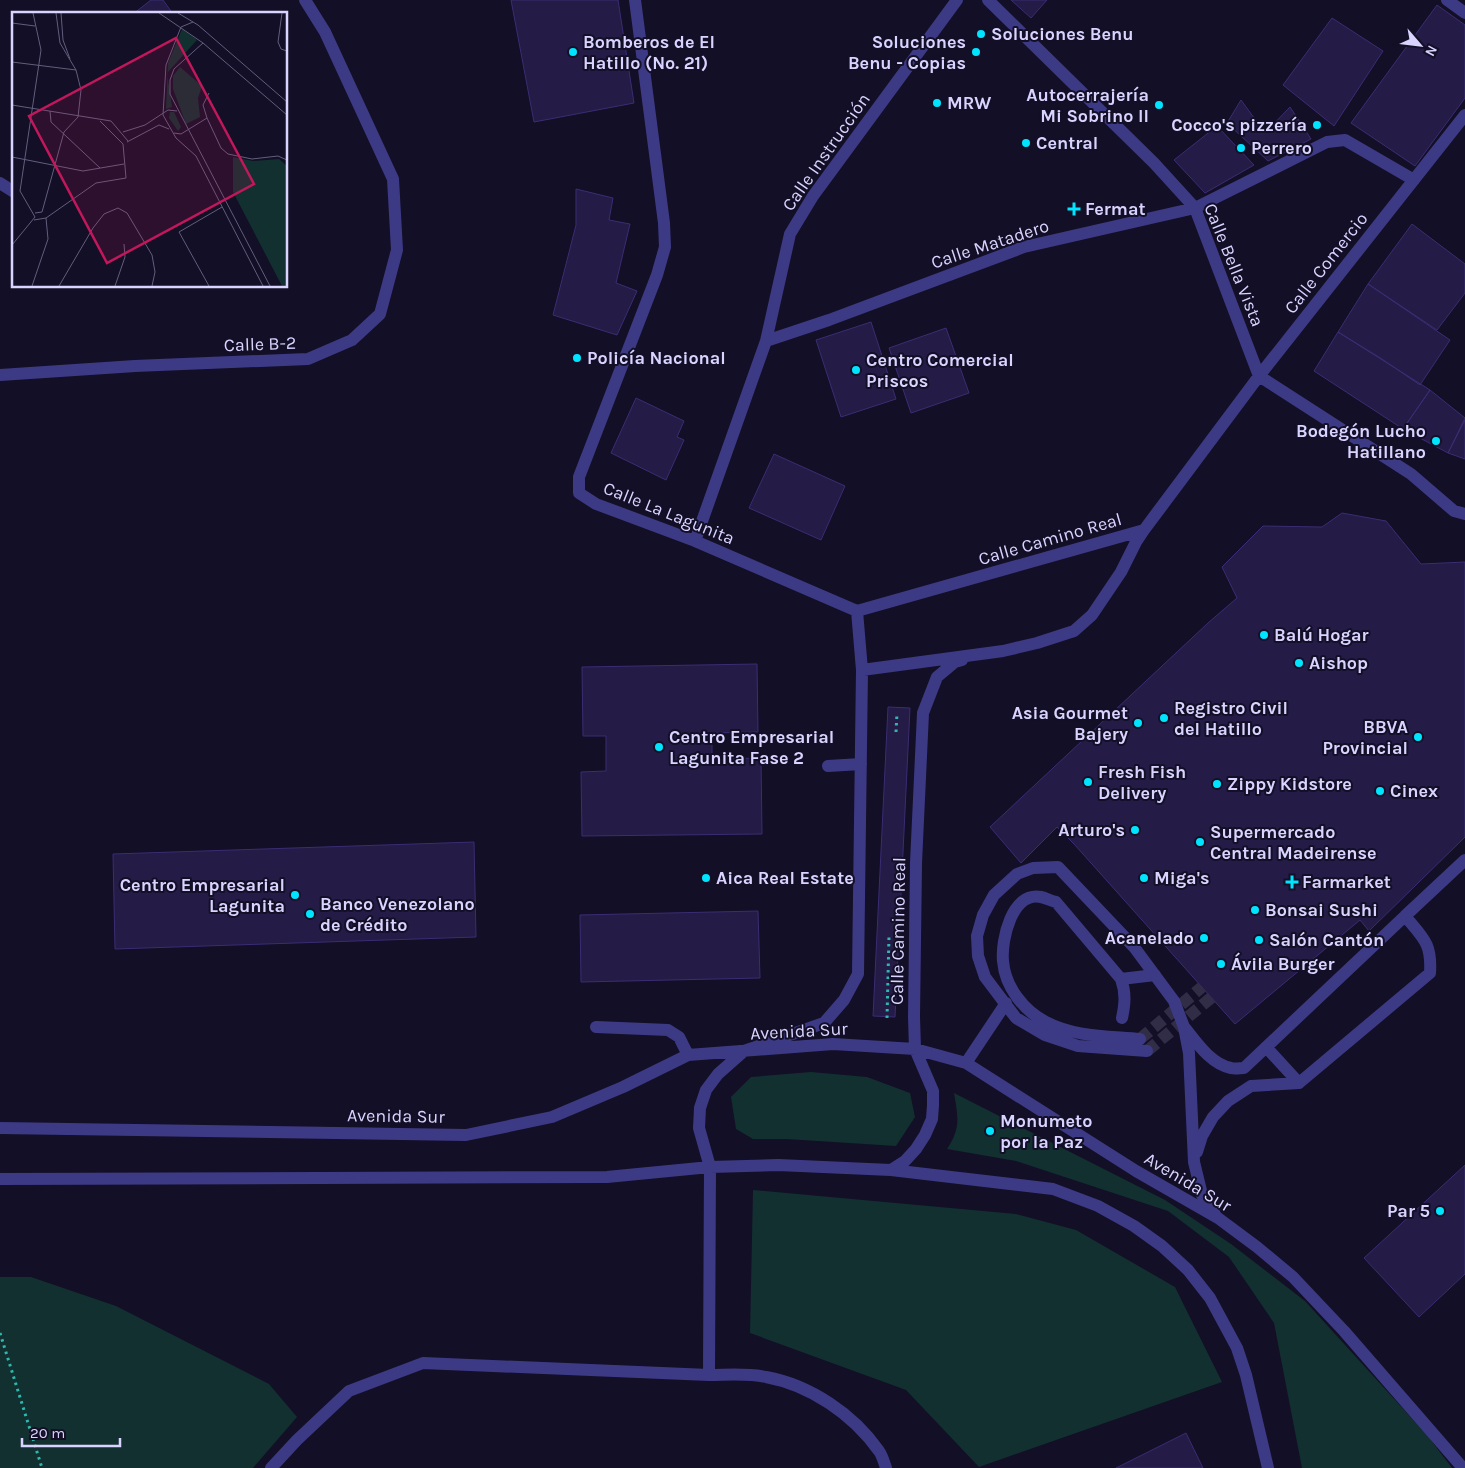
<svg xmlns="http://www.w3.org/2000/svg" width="1465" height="1468" viewBox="0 0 1465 1468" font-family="Karla,sans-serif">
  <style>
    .green { fill: #12302f }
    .building { fill: #241b47; stroke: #3b2d73 }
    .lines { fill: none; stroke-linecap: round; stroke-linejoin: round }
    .minor-tunnel { stroke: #312d47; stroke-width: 12; stroke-dasharray: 12 6; stroke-linecap: butt }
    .path { stroke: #2fb8b0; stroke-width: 3; stroke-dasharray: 2.5 4; stroke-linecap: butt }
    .minor { stroke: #3d3a85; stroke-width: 12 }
    .poi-dot { fill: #00e5ff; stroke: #130f26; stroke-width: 2 }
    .labels { text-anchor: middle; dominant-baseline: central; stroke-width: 4; stroke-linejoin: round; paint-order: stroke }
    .poi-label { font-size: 18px; font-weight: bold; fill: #d9d4ff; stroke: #130f26; text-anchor: start }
    .street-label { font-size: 18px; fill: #d9d4ff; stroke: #130f26 }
    .inset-road { fill: none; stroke: #625e7d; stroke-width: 1 }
    .view { fill: #c2185b; fill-opacity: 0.15; stroke: #c2185b; stroke-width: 2.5 }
    .inset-edge { fill: none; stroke: #d9d4ff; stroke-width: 2.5 }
  </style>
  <rect width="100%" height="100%" fill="#130f26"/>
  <!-- green -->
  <path class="green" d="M811 1072 867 1077 910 1093 915 1117 896 1146 786 1139H753L736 1129 731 1097 751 1077Z
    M954 1093 1165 1200 1231 1244 1305 1301 1427 1435 1452 1468H1302L1274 1323 1229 1257 1168 1211 1016 1161 947 1149C961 1128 958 1117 954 1093Z
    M753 1190 1016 1214 1076 1230 1175 1287 1222 1382 979 1467 906 1390 750 1333Z
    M0 1277H31L116 1306 269 1384 297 1417 253 1468H0Z"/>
  <!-- building -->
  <path class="building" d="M151 0H163L173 14H133Z
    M511 0H618L634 103 534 122Z
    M1011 0H1047L1031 18Z
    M1437 5 1465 25V98L1415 166 1351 123Z
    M1332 18 1383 51 1334 126 1283 85Z
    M1241 100 1265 133 1290 107 1311 139 1268 161 1227 123Z
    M1217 126 1254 165 1205 193 1174 160Z
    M576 189 613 198 609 220 630 224 616 283 637 291 617 335 553 315 576 225Z
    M1412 224 1465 264V293L1437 330 1368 284Z
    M1368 284 1450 340 1420 385 1382 359 1338 332Z
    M871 322 896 399 841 417 816 340Z
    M946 328 969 393 911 413 889 348Z
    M1338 332 1430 390 1403 429 1314 371Z
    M1430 390 1465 418 1448 453 1403 429Z
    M636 398 684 421 677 437 684 440 666 480 611 453Z
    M1465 420V459L1448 453Z
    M774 454 845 486 821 540 749 508Z
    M1342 513 1386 521 1421 564 1465 562V837L1369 931 1360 920 1235 1024 1074 844 1057 827 1021 863 990 827 1208 623 1237 598 1222 567 1263 526 1322 527Z
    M757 664 758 732 712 733V759L761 758 762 834 582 836 581 772 606 771V736H583L582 667Z
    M888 707 910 708 895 1017 873 1016Z
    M474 842 476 937 115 949 113 854Z
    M758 911 760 978 581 982 580 915Z
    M1465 1165V1274L1419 1317 1364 1258Z
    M1186 1433 1203 1468H1116Z"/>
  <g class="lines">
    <!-- minor-tunnel -->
    <path class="minor-tunnel" d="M1140 1039 1202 987
      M1147 1051 1212 997"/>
    <!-- path -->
    <path class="path" d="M896 732 897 713
      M887 1018 889 936
      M0 1333 42 1468"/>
    <!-- minor -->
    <path class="minor" d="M635 0 664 223 665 247 657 275 584 464 579 477V493L596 504 695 541 857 611
      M988 0 1154 163 1195 208 1259 376 1411 474 1454 511 1465 514
      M1447 0 1465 13
      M0 183 14 192
      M766 341 829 320 1024 247 1195 208 1327 142 1345 140 1414 180
      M0 375 135 366 308 359 352 340 380 314 397 250 393 179 325 32 305 0
      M695 541 766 341 790 234 813 196 957 0
      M857 611 1144 530
      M862 670 1003 651 1037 643 1074 631 1092 615 1121 572 1136 542 1144 530 1259 376 1465 115
      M828 766 861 764
      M1405 916 1465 860
      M1121 979 1155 975
      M1122 1018C1125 1004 1126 993 1121 979L1056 902C1051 901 1046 898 1041 897 1012 891 1001 940 1003 961 1005 987 1024 1011 1046 1022 1074 1037 1109 1036 1140 1039
      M596 1027 668 1030 679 1037 688 1055
      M1185 1028C1197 1043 1211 1064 1231 1068 1235 1069 1240 1068 1244 1068L1405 916C1423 938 1432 943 1430 973L1299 1083 1251 1086 1228 1101 1213 1117 1202 1136 1197 1152
      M1266 1047 1299 1083
      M1147 1051 1078 1046 1045 1035 1016 1018 985 977 978 956 977 936 983 915 994 895 1017 874 1033 868 1058 867 1134 947 1174 1001 1184 1027 1189 1053 1194 1162 1202 1195 1216 1216
      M966 1063 1006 1003
      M0 1128 466 1135 552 1117 623 1087 688 1055 833 1044 915 1049 966 1063 1136 1171 1218 1218 1257 1247 1293 1277 1344 1331 1463 1468
      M891 1170 905 1161 916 1149 925 1135 932 1119 933 1105V1091L915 1049 914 1017 916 863 923 713 937 677 955 662 962 660
      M0 1179 607 1177 710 1167 778 1165 891 1170 1053 1189 1098 1206 1134 1226 1162 1246 1188 1270 1210 1298 1237 1348 1246 1375 1268 1468
      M709 1375C727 1375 748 1373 766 1377 810 1385 853 1414 879 1451 882 1455 884 1462 886 1468
      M271 1468 297 1440 349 1391 423 1363 709 1375 710 1167 699 1128 700 1108 706 1090 718 1074 744 1051 824 1023 844 1000 858 974 862 670 857 611"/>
  </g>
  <!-- markers -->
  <g class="poi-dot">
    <circle cx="981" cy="34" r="5"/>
    <circle cx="573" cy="52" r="5"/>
    <circle cx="976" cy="52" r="5"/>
    <circle cx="937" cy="103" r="5"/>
    <circle cx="1159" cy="105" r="5"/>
    <circle cx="1317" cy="125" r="5"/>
    <circle cx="1026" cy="143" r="5"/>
    <circle cx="1241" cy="148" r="5"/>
    <path d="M1071.5 201.5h5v5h5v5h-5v5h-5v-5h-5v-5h5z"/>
    <circle cx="577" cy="358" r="5"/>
    <circle cx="856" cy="370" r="5"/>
    <circle cx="1436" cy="441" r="5"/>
    <circle cx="1264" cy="635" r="5"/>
    <circle cx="1299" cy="663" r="5"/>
    <circle cx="1164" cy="718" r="5"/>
    <circle cx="1138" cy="723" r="5"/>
    <circle cx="1418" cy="737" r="5"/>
    <circle cx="659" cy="747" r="5"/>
    <circle cx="1088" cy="782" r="5"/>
    <circle cx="1217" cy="784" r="5"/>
    <circle cx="1380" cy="791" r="5"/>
    <circle cx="1135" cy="830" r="5"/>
    <circle cx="1200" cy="842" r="5"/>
    <circle cx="706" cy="878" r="5"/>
    <circle cx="1144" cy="878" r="5"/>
    <path d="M1289.5 874.5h5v5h5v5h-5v5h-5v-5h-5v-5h5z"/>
    <circle cx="295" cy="895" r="5"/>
    <circle cx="1255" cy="910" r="5"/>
    <circle cx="310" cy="914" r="5"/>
    <circle cx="1204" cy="938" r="5"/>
    <circle cx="1259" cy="940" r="5"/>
    <circle cx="1221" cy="964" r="5"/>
    <circle cx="990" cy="1131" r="5"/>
    <circle cx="1440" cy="1211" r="5"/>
  </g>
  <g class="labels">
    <!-- poi labels -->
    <g class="poi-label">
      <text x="991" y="34">Soluciones Benu</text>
      <text x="583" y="42">Bomberos de El<tspan x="583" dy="21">Hatillo (No. 21)</tspan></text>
      <text x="966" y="42" text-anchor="end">Soluciones<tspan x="966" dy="21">Benu - Copias</tspan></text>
      <text x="1149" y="95" text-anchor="end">Autocerrajería<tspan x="1149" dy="21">Mi Sobrino II</tspan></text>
      <text x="947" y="103">MRW</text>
      <text x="1307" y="125" text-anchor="end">Cocco's pizzería</text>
      <text x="1036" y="143">Central</text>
      <text x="1251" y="148">Perrero</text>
      <text x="1085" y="209">Fermat</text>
      <text x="587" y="358">Policía Nacional</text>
      <text x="866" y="360">Centro Comercial<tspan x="866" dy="21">Priscos</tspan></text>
      <text x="1426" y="431" text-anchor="end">Bodegón Lucho<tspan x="1426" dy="21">Hatillano</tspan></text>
      <text x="1274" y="635">Balú Hogar</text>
      <text x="1309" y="663">Aishop</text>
      <text x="1174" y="708">Registro Civil<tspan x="1174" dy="21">del Hatillo</tspan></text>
      <text x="1128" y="713" text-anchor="end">Asia Gourmet<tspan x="1128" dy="21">Bajery</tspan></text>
      <text x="1408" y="727" text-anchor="end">BBVA<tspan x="1408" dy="21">Provincial</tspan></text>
      <text x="669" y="737">Centro Empresarial<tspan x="669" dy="21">Lagunita Fase 2</tspan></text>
      <text x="1098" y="772">Fresh Fish<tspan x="1098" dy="21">Delivery</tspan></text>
      <text x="1227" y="784">Zippy Kidstore</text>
      <text x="1390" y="791">Cinex</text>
      <text x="1125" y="830" text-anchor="end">Arturo's</text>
      <text x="1210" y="832">Supermercado<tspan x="1210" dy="21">Central Madeirense</tspan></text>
      <text x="716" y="878">Aica Real Estate</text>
      <text x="1154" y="878">Miga's</text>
      <text x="1302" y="882">Farmarket</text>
      <text x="285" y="885" text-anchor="end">Centro Empresarial<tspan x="285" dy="21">Lagunita</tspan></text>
      <text x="320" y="904">Banco Venezolano<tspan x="320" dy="21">de Crédito</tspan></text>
      <text x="1265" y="910">Bonsai Sushi</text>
      <text x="1194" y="938" text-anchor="end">Acanelado</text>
      <text x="1269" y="940">Salón Cantón</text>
      <text x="1231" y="964">Ávila Burger</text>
      <text x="1000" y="1121">Monumeto<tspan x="1000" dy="21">por la Paz</tspan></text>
      <text x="1430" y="1211" text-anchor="end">Par 5</text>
    </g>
    <!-- street labels -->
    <g class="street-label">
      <text transform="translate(826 152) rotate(-55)">Calle Instrucción</text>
      <text transform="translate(990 244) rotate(-18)">Calle Matadero</text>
      <text transform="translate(1326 263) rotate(-52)">Calle Comercio</text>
      <text transform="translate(1234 265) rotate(68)">Calle Bella Vista</text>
      <text transform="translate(260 344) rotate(-2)">Calle B-2</text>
      <text transform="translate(669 513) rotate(22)">Calle La Lagunita</text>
      <text transform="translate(1050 539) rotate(-16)">Calle Camino Real</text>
      <text transform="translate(898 931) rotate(-89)">Calle Camino Real</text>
      <text transform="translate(799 1031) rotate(-3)">Avenida Sur</text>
      <text transform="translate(396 1116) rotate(1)">Avenida Sur</text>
      <text transform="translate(1188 1182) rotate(31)">Avenida Sur</text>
    </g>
  </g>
  <!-- overview -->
  <g transform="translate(12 12)">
    <rect width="275" height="275" fill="#130f26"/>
    <path d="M170 17 185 28 155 61 160 95 154 97 156 51ZM168 55 190 74 186 86 188 105 174 112 161 77V64ZM158 100H162L169 115 166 119 157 106ZM221 145 241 149 267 147 275 154V274H270L221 180Z" fill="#12302f"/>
    <path class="inset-road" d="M49 1 51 28 58 47M147 1 191 31 275 103M166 1 186 13 275 90M270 1 266 30 269 37 275 39M181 10 169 15 154 53 151 103 164 126 184 144 251 274M0 11 23 14M191 31 162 57 158 68V82L258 274M0 50 64 58M0 93 99 109 116 129M38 99 39 110 88 156M195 106 191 93 197 81M88 109 111 132M111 120 133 113 156 98 165 99M162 121 169 122 195 106 209 136 216 142 240 147 266 144 275 148M115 130 147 113 157 117M0 145 71 159 112 152M23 201 30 200 52 120 66 105 69 78 64 58 48 31 44 1M22 208 34 206 84 171 114 166 111 132M0 233 23 205 8 179 29 38 21 1M20 274 36 227 34 206M47 274 81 216 92 202 106 196 115 201 140 243 143 260 140 274M103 274 113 245 112 232M197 274 167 220 210 195"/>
    <path class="view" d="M164 26 242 172 95 251 17 104Z"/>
    <rect width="275" height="275" class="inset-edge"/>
  </g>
  <!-- north arrow -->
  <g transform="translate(1420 45) rotate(118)" stroke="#130f26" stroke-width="4" paint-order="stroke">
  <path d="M0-4L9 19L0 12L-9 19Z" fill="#d9d4ff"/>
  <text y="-8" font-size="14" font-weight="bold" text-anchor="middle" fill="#d9d4ff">N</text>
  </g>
  <!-- scale -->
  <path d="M22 1438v8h98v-8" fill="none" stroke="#d9d4ff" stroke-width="2.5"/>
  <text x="30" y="1438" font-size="15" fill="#d9d4ff" stroke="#130f26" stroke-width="4" paint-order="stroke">20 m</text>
</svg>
